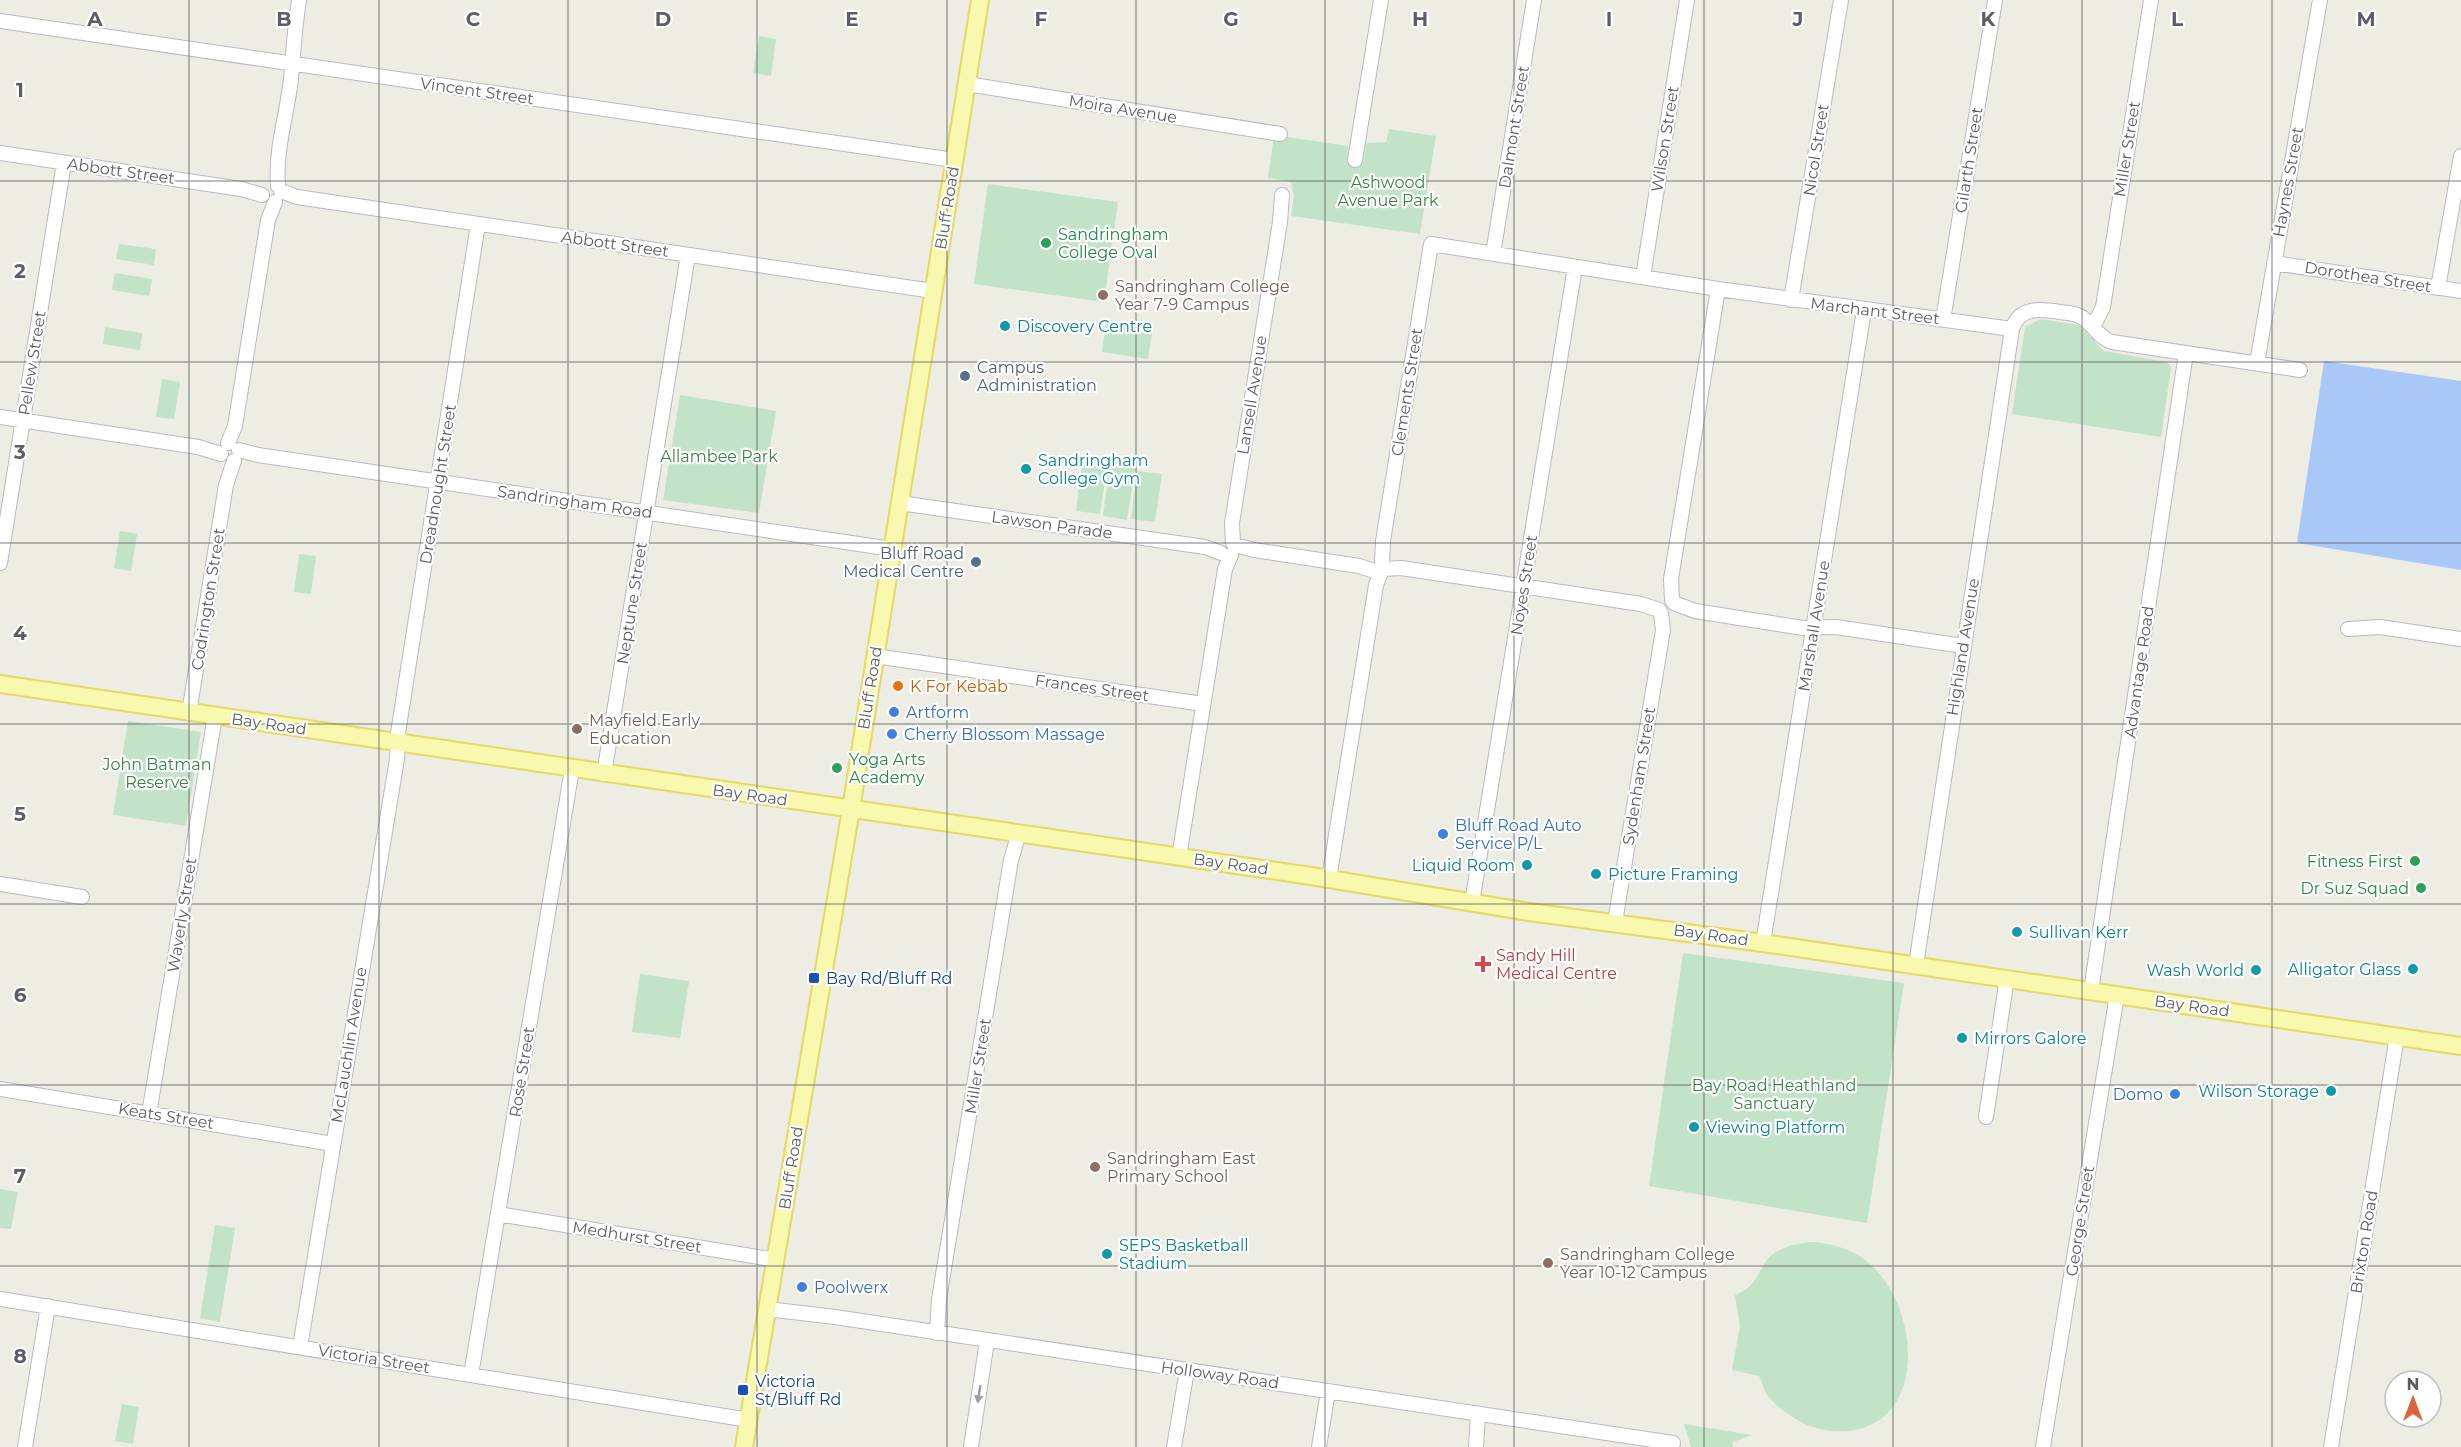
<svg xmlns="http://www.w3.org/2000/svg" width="2461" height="1447" viewBox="0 0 2461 1447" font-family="Montserrat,sans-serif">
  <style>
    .green { fill: #c2e3c8 }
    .water { fill: #a9c8f8 }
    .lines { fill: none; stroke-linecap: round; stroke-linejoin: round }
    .minor-casing { stroke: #b9babf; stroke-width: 16 }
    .major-casing { stroke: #e6d864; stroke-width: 20 }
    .minor { stroke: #fff; stroke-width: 14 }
    .major { stroke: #f8f9ae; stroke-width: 16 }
    .oneway { fill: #9d9ea1 }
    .grid { fill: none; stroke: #5c5e63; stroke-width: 1.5; stroke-opacity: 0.55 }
    .leisure-dot { fill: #2e9e5b; stroke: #fff; stroke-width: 2 }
    .education-dot { fill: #8d6e63; stroke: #fff; stroke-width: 2 }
    .culture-dot { fill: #0f9aa8; stroke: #fff; stroke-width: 2 }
    .service-dot { fill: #5c6f8a; stroke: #fff; stroke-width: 2 }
    .food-dot { fill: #e8710a; stroke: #fff; stroke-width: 2 }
    .shop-dot { fill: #3f7fe0; stroke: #fff; stroke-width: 2 }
    .health-dot { fill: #e0444e; stroke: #fff; stroke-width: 2 }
    .transit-dot { fill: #1a4fb4; stroke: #fff; stroke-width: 2 }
    .labels { text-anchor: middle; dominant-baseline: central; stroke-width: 4.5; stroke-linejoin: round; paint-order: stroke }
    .street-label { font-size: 16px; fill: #5c5e63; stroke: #fff }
    .park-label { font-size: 16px; fill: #3c824b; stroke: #fff }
    .leisure-label { font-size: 16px; fill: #27864d; stroke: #fff; text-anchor: start }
    .education-label { font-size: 16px; fill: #785e54; stroke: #fff; text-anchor: start }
    .culture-label { font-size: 16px; fill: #0d838f; stroke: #fff; text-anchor: start }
    .service-label { font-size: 16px; fill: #4e5e75; stroke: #fff; text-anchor: start }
    .food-label { font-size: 16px; fill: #c56008; stroke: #fff; text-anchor: start }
    .shop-label { font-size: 16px; fill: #366cbe; stroke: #fff; text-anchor: start }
    .health-label { font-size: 16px; fill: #be3a42; stroke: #fff; text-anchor: start }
    .transit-label { font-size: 16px; fill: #164399; stroke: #fff; text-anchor: start }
    .grid-label { font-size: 20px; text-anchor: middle; font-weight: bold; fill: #5c5e63; stroke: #fff; stroke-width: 4.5; stroke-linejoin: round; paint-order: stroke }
  </style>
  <rect width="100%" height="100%" fill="#edede4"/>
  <!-- green -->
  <path class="green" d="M759 36 776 39 771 76 753 73Z
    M1389 129 1436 136 1420 234 1291 216 1294 195 1291 182 1268 178 1274 135 1348 146 1347 159 1363 162 1367 143 1386 142Z
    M988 184 1118 202 1104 302 974 284Z
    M119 244 156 249 154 265 116 259Z
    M115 273 152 279 149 296 112 290Z
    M2040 319 2079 325 2104 351 2167 362 2171 367 2161 437 2012 414 2025 327Z
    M1106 324 1152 331 1148 359 1102 352Z
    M105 327 142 333 140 350 103 344Z
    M162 379 180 382 174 419 156 417Z
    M680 395 776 411 759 513 663 500Z
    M1082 463 1107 466 1100 514 1076 511Z
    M1110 465 1135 468 1127 520 1103 516Z
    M1137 471 1162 474 1155 522 1131 519Z
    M120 531 137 534 131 571 114 568Z
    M299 554 316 556 311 594 294 592Z
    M128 721 201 732 186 826 113 815Z
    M1683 953 1904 983 1867 1223 1649 1186Z
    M640 974 689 981 680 1038 632 1032Z
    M0 1189 18 1192 11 1229 0 1228Z
    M215 1225 235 1228 220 1322 200 1318Z
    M1816 1242C1836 1245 1855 1250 1870 1264 1925 1314 1927 1439 1831 1431 1808 1429 1783 1414 1768 1396 1763 1390 1763 1382 1759 1376L1732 1370 1740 1326 1735 1295C1756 1287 1755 1277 1767 1260 1777 1247 1800 1242 1816 1242Z
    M122 1404 139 1407 133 1444 115 1441Z
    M1684 1424 1752 1435 1733 1442V1447H1691Z"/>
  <!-- water -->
  <path class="water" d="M2324 361 2461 381V570L2297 543Z"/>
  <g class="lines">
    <defs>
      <path id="minor" d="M0 21 954 160
        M967 84 1280 134
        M0 153 241 189 262 195
        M1355 160 1381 0
        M278 186C275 150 287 115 291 79 293 52 295 26 299 0
        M281 191 297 197 933 291
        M1493 254 1534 0
        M2274 263 2461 291
        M1643 277 1687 0
        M2438 288 2461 156
        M1791 300 1841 0
        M1943 320 1995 0
        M2093 327 2103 307 2151 0
        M2257 363 2320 0
        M0 417 198 447 221 454
        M228 443 235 426 268 220 275 202
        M239 450 258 455 892 549
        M900 503 1205 547 1221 553
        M1233 543 1232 523 1280 222 1282 195
        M1235 545 1254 550 1359 566 1374 571
        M1382 562 1383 541 1431 244 1718 289 2012 329C2020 306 2040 309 2060 312 2068 313 2077 313 2083 318 2094 326 2099 338 2112 342L2300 370
        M0 563 64 163
        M1384 569 1401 568 1641 604 1659 610
        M1672 600 1671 579 1718 289
        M1674 603 1695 611 1803 628 1836 627 1963 646
        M2348 629 2380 627 2461 639
        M875 656 1203 704
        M189 713 226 485 234 461
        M604 774 688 255
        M1179 857 1225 569 1231 555
        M1329 879 1376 585 1381 572
        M0 884 82 897
        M1472 903 1575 267
        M1615 922 1663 630 1661 613
        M1763 943 1864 310
        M1916 965 2012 329
        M2091 991 2186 353
        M0 1089 333 1144
        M149 1114 215 716
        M1986 1117 2007 978
        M498 1214 776 1260
        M0 1299 749 1420
        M767 1309 835 1317 1673 1443
        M937 1333 939 1299 1011 860 1019 833
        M300 1347 397 759 398 733 478 224
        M471 1375 572 769
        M25 1447 48 1306
        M971 1447 987 1341
        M1174 1447 1187 1370
        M1319 1447 1328 1391
        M1476 1447 1478 1414
        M2043 1447 2117 995
        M2331 1447 2397 1036"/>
      <path id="major" d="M0 684 1311 876 1529 912 1763 943 2461 1046
        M744 1447 851 809 980 0"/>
    </defs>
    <!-- minor casing -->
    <use href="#minor" class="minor-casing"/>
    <!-- major casing -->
    <use href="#major" class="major-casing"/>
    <!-- minor -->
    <use href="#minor" class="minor"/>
    <!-- major -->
    <use href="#major" class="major"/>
  </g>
  <!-- one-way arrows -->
  <defs><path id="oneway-solid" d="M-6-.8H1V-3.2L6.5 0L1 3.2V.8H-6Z" transform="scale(1.5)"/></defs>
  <use class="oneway" href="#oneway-solid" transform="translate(979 1394) rotate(99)"/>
  <!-- grid -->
  <path class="grid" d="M189 0V1447M379 0V1447M568 0V1447M757 0V1447M947 0V1447M1136 0V1447M1325 0V1447M1514 0V1447M1704 0V1447M1893 0V1447M2082 0V1447M2272 0V1447M0 181H2461M0 362H2461M0 543H2461M0 724H2461M0 904H2461M0 1085H2461M0 1266H2461"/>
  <!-- markers -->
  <g class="leisure-dot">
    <circle cx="1046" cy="243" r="6"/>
    <circle cx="837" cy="768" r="6"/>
    <circle cx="2415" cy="861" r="6"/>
    <circle cx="2421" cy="888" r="6"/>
  </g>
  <g class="education-dot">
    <circle cx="1103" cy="295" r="6"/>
    <circle cx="577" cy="729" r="6"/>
    <circle cx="1095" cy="1167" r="6"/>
    <circle cx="1548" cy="1263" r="6"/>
  </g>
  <g class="culture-dot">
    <circle cx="1005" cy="326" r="6"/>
    <circle cx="1026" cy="469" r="6"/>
    <circle cx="1527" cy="865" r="6"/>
    <circle cx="1596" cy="874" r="6"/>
    <circle cx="2017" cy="932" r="6"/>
    <circle cx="2413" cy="969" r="6"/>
    <circle cx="2256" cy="970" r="6"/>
    <circle cx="1962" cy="1038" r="6"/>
    <circle cx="2331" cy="1091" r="6"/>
    <circle cx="1694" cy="1127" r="6"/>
    <circle cx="1107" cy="1254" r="6"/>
  </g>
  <g class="service-dot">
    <circle cx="965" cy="376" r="6"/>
    <circle cx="976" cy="562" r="6"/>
  </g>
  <circle class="food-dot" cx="898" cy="686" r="6"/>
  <g class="shop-dot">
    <circle cx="894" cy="712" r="6"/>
    <circle cx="892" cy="734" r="6"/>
    <circle cx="1443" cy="834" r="6"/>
    <circle cx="2175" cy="1094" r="6"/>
    <circle cx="802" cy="1287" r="6"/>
  </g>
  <path class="health-dot" d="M1480 955h6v6h6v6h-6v6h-6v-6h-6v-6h6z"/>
  <g class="transit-dot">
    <rect x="808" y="972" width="12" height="12" rx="3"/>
    <rect x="737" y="1384" width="12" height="12" rx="3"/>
  </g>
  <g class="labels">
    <!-- street labels -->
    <g class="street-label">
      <text transform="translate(477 91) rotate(8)">Vincent Street</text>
      <text transform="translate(1123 109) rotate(9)">Moira Avenue</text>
      <text transform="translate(1514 127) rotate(-81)">Dalmont Street</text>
      <text transform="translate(1665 139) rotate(-81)">Wilson Street</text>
      <text transform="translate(2127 149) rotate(-81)">Miller Street</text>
      <text transform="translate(1816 150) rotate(-81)">Nicol Street</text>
      <text transform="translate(1969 160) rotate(-81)">Gilarth Street</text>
      <text transform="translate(121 171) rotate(8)">Abbott Street</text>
      <text transform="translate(2288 182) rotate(-80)">Haynes Street</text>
      <text transform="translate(947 208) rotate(-81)">Bluff Road</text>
      <text transform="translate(615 244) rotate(8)">Abbott Street</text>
      <text transform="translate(2368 277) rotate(9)">Dorothea Street</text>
      <text transform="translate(1875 311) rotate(7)">Marchant Street</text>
      <text transform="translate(32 363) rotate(-81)">Pellew Street</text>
      <text transform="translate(1407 392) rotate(-81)">Clements Street</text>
      <text transform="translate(1252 395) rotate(-81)">Lansell Avenue</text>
      <text transform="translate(438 484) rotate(-81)">Dreadnought Street</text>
      <text transform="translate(575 502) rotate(8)">Sandringham Road</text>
      <text transform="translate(1052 525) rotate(8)">Lawson Parade</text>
      <text transform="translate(1524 585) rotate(-81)">Noyes Street</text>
      <text transform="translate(208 599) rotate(-81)">Codrington Street</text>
      <text transform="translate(632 603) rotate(-81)">Neptune Street</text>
      <text transform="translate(1814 626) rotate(-81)">Marshall Avenue</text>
      <text transform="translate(1963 647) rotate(-81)">Highland Avenue</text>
      <text transform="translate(2139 672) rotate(-82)">Advantage Road</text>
      <text transform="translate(870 688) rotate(-81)">Bluff Road</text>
      <text transform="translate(1092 688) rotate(8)">Frances Street</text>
      <text transform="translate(269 724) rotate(8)">Bay Road</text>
      <text transform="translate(1639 776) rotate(-81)">Sydenham Street</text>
      <text transform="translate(750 795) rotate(8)">Bay Road</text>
      <text transform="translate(1231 864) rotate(8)">Bay Road</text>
      <text transform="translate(182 915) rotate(-81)">Waverly Street</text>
      <text transform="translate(1711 935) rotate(8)">Bay Road</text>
      <text transform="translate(2192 1006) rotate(8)">Bay Road</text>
      <text transform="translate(349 1045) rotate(-81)">McLauchlin Avenue</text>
      <text transform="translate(978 1066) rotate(-81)">Miller Street</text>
      <text transform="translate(522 1072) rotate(-81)">Rose Street</text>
      <text transform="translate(166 1116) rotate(9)">Keats Street</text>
      <text transform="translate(791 1168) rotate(-81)">Bluff Road</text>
      <text transform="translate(2080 1221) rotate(-81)">George Street</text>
      <text transform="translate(637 1237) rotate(9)">Medhurst Street</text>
      <text transform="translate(2364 1242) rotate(-81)">Brixton Road</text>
      <text transform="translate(374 1359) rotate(9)">Victoria Street</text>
      <text transform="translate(1220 1375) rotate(8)">Holloway Road</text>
    </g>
    <!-- park labels -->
    <g class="park-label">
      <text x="1388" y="182">Ashwood<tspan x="1388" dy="18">Avenue Park</tspan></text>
      <text x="719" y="456">Allambee Park</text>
      <text x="157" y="764">John Batman<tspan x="157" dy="18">Reserve</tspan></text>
      <text x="1774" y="1085">Bay Road Heathland<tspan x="1774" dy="18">Sanctuary</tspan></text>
    </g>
    <!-- leisure labels -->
    <g class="leisure-label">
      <text x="1058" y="234">Sandringham<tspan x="1058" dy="18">College Oval</tspan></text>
      <text x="849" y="759">Yoga Arts<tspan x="849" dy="18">Academy</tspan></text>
      <text x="2403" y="861" text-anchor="end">Fitness First</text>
      <text x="2409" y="888" text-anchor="end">Dr Suz Squad</text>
    </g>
    <!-- education labels -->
    <g class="education-label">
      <text x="1115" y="286">Sandringham College<tspan x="1115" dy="18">Year 7-9 Campus</tspan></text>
      <text x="589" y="720">Mayfield Early<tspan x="589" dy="18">Education</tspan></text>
      <text x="1107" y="1158">Sandringham East<tspan x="1107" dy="18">Primary School</tspan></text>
      <text x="1560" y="1254">Sandringham College<tspan x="1560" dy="18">Year 10-12 Campus</tspan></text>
    </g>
    <!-- culture labels -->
    <g class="culture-label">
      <text x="1017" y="326">Discovery Centre</text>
      <text x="1038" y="460">Sandringham<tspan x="1038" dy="18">College Gym</tspan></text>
      <text x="1515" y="865" text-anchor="end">Liquid Room</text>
      <text x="1608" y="874">Picture Framing</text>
      <text x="2029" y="932">Sullivan Kerr</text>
      <text x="2401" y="969" text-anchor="end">Alligator Glass</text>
      <text x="2244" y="970" text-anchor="end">Wash World</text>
      <text x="1974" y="1038">Mirrors Galore</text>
      <text x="2319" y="1091" text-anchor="end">Wilson Storage</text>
      <text x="1706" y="1127">Viewing Platform</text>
      <text x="1119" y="1245">SEPS Basketball<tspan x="1119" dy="18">Stadium</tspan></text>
    </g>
    <!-- service labels -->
    <g class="service-label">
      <text x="977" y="367">Campus<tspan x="977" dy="18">Administration</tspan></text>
      <text x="964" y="553" text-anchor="end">Bluff Road<tspan x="964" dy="18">Medical Centre</tspan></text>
    </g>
    <!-- food labels -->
    <g class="food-label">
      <text x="910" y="686">K For Kebab</text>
    </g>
    <!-- shop labels -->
    <g class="shop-label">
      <text x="906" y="712">Artform</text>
      <text x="904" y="734">Cherry Blossom Massage</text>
      <text x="1455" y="825">Bluff Road Auto<tspan x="1455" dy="18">Service P/L</tspan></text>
      <text x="2163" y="1094" text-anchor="end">Domo</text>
      <text x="814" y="1287">Poolwerx</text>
    </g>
    <!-- health labels -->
    <g class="health-label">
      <text x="1496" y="955">Sandy Hill<tspan x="1496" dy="18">Medical Centre</tspan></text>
    </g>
    <!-- transit labels -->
    <g class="transit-label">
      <text x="826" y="978">Bay Rd/Bluff Rd</text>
      <text x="755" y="1381">Victoria<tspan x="755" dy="18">St/Bluff Rd</tspan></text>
    </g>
  </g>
  <g class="grid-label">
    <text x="95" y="26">A</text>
    <text x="284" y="26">B</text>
    <text x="473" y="26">C</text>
    <text x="663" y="26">D</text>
    <text x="852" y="26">E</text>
    <text x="1041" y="26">F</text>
    <text x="1231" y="26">G</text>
    <text x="1420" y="26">H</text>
    <text x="1609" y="26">I</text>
    <text x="1798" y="26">J</text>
    <text x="1988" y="26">K</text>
    <text x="2177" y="26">L</text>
    <text x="2366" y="26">M</text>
    <text x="20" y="97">1</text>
    <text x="20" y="278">2</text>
    <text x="20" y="459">3</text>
    <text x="20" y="640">4</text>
    <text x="20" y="821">5</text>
    <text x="20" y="1002">6</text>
    <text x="20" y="1183">7</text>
    <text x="20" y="1363">8</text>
  </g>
  <!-- north arrow -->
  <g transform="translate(2413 1399)"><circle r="28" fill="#ffffff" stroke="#bebfc1" stroke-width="1.5"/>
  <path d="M0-4.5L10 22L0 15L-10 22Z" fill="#db643c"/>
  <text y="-9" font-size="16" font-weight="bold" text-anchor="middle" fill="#5c5e63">N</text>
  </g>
</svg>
